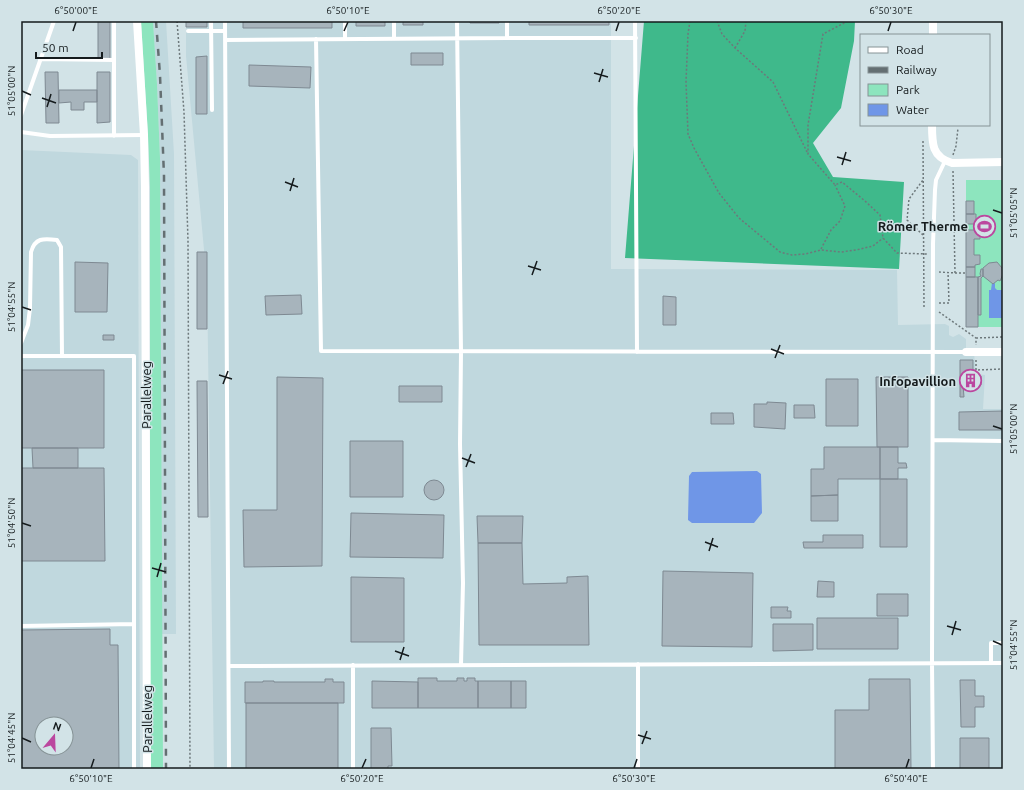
<svg xmlns="http://www.w3.org/2000/svg" width="1024" height="790" viewBox="0 0 1024 790" font-family="Ubuntu,sans-serif">
  <style>
    .built { fill: #c0d8de; fill-rule: evenodd }
    .green { fill: #8de5be }
    .forest { fill: #3fb98b }
    .water { fill: #6f96e7 }
    .building { fill: #a7b4bc; stroke: #7e8992; fill-rule: evenodd }
    .lines { fill: none; stroke-linecap: round; stroke-linejoin: round }
    .path { stroke: #6d787b; stroke-width: 1.5; stroke-dasharray: 2 2; stroke-linecap: butt }
    .service { stroke: #fff; stroke-width: 4 }
    .minor { stroke: #fff; stroke-width: 8 }
    .rail { stroke: #646f72; stroke-width: 2.5; stroke-dasharray: 7 7; stroke-linecap: butt }
    .ticks { fill: none; stroke: #151b1d; stroke-width: 1.5 }
    .labels { text-anchor: middle; dominant-baseline: central; stroke-width: 3; stroke-linejoin: round; paint-order: stroke }
    .poi-label { font-size: 13px; font-weight: bold; fill: #151b1d; stroke: #d2e3e7; text-anchor: end }
    .street-label { font-size: 13px; fill: #151b1d; stroke: #d2e3e7 }
    .neatline { fill: none; stroke: #151b1d; stroke-width: 1.5 }
    .ticks-label { font-size: 10px; text-anchor: middle; fill: #151b1d }
  </style>
  <rect width="100%" height="100%" fill="#d2e3e7"/>
  <!-- built -->
  <path class="built" d="M153 21H166L174 154 176 634H162L160 158 157 84Z
    M186 21H611V269L897 270 898 325 945 324 949 326V335L953 337 959 334 966 339V352L974 353 976 374 985 375 983 409H1003V769H214L207 282 186 56Z
    M21 150 131 155 138 160 140 769H21ZM42 724H66V748H42Z"/>
  <!-- green -->
  <path class="green" d="M141 21H153L157 84 160 158 163 769H150V187L148 136Z
    M966 180H1003V327H966Z"/>
  <!-- forest -->
  <path class="forest" d="M644 21H855L854 41 841 108 813 143 833 177 904 182 899 269 625 258Z"/>
  <!-- water -->
  <path class="water" d="M992 283 993 284 995 283V288L997 290H1002L1003 284V318H989V290H991Z
    M757 471 761 474 762 513 754 523H692L688 520 689 476 692 472Z"/>
  <!-- building -->
  <path class="building" d="M98 21H110V59L98 58Z
    M186 21H207V27H186Z
    M243 21H332V28H243Z
    M356 21H385V26H356Z
    M403 21H423V25H403Z
    M470 21H499V23H470Z
    M529 21H609V25H529Z
    M411 53H443V65H411Z
    M207 56V114H196V57Z
    M249 65 311 67 310 88 249 86Z
    M45 72H58L59 123H46Z
    M97 72H110V122L97 123Z
    M59 90H97V102H84V110H71V102L59 103Z
    M966 201H974V214H966Z
    M966 214H976V224H966Z
    M966 230H980V239H974V255H980V264L975 265V267H966Z
    M197 252H207V329H197Z
    M75 262 108 263 107 312H75Z
    M997 262 1002 268 1003 274 1000 281 998 280 993 284 983 276V268L989 263Z
    M966 267H975V277H966Z
    M981 269H983V276L981 278V315H978V277L981 276 980 274Z
    M966 277H978V327H966Z
    M301 295 302 314 266 315 265 296Z
    M663 296 676 297V325H663Z
    M103 335H114V340H103Z
    M960 360H973V376H981V385H963L964 397H960Z
    M21 370H104V448H21Z
    M277 377 323 378 322 566 244 567 243 510H277Z
    M876 377H908V447H877Z
    M826 379H858V426H826Z
    M197 381H207L208 517H198Z
    M399 386H442V402H399Z
    M767 402 786 403 785 429 754 427V404H767Z
    M794 405H814L815 418H794Z
    M1003 411V430H959V412Z
    M711 413H733L734 424H711Z
    M350 441H403V497H350Z
    M824 447H880V479H838V495L811 496V469H824Z
    M880 447H898V463H906L907 468H898V479H880Z
    M32 448H78V468H33Z
    M21 468H104L105 561H21Z
    M880 479H907V547H880Z
    M424 490a10 10 0 1 1 20 0a10 10 0 1 1-20 0Z
    M838 495V521H811V496Z
    M351 513 444 515 443 558 350 557Z
    M477 516H523L522 543H478Z
    M823 535H863V548H804L803 542H823Z
    M478 543H522L523 584 567 583V577L588 576 589 645H479Z
    M663 571 753 573 752 647 662 646Z
    M351 577 404 578V642H351Z
    M818 581 834 582V597H817Z
    M877 594H908V616H877Z
    M771 607H788L787 611H791V618H771Z
    M817 618H898V649H817Z
    M773 624H813V650L773 651Z
    M110 629V645H118L119 769H21V630ZM42 724H66V748H42Z
    M418 678H437V681H457V678H464V681H467V678H475V681H478V708H418Z
    M325 679H333V682H344V703H245V682H263V681H274V682H325Z
    M869 679H910L911 769H835V710H869Z
    M960 680H975V696H984V707H975V727H961Z
    M372 681 418 682V708H372Z
    M478 681H511V708H478Z
    M511 681H526V708H511Z
    M246 703H338V769H246Z
    M371 728H391L392 766H388V769H371Z
    M960 738H989V769H960Z"/>
  <g class="lines">
    <!-- path -->
    <path class="path" d="M177 21 184 112 188 241 190 769
      M690 21 688 34 686 82 688 134 694 148 719 193 739 218 780 252 792 255 805 254 821 250 841 252 856 250 873 246 883 238
      M717 21 722 34 735 48 773 82 807 152
      M848 21 823 34 808 125V154L835 185 842 182 865 201 880 215 883 238 897 253 927 254
      M735 48 745 31 746 21
      M923 141 924 307H926
      M953 155 956 146 958 128
      M923 235 907 220 909 199 923 180
      M821 249 831 230 840 221 845 206 835 185
      M939 272 955 273 953 171
      M955 273H966
      M939 303H949L948 272
      M939 312 976 338V345
      M976 338 1003 337
      M976 360V370L1003 369"/>
    <!-- service -->
    <path class="service" d="M211 21 212 110
      M225 21 229 769
      M345 21V39
      M394 21V39
      M457 21 461 352 460 444 463 583 461 665
      M507 21V38
      M635 21 637 352
      M188 31H225
      M316 39 321 351 966 352
      M225 40 507 38H636
      M40 59 114 60
      M21 115 54 21
      M21 132 50 136 144 135
      M114 136V21
      M21 343 28 325 30 308 31 252C35 238 43 238 57 240L61 247 62 356
      M21 356H134V769
      M933 440 1003 441
      M21 626 134 624
      M991 663V643H1003
      M638 664V769
      M353 665V769
      M229 666 1003 663
      M933 769 932 663 933 244 935 190 936 180 945 161"/>
    <!-- minor -->
    <path class="minor" d="M137 21 144 135 145 187 147 769
      M933 21V35
      M932 125C932 144 932 157 952 163L1003 162
      M966 352H1003"/>
    <!-- rail -->
    <path class="rail" d="M156 21 160 75 164 176 166 769"/>
  </g>
  <!-- ticks -->
  <path class="ticks" d="M73 31 76 22M344 31 348 22M616 31 619 22M888 31 891 22M594 73 608 77M599 82 603 69M22 91 31 95M42 98 56 103M47 107 51 94M837 157 851 161M842 165 846 152M285 182 298 187M290 191 294 178M993 210 1002 213M528 266 541 270M532 275 537 261M22 307 31 310M771 349 784 354M775 358 780 345M219 375 232 379M223 384 228 371M993 426 1002 429M462 458 475 463M466 467 471 454M22 523 31 526M705 542 718 547M709 551 713 538M152 568 166 572M157 577 161 563M947 626 961 630M952 635 956 621M993 641 1002 645M395 651 409 656M400 660 404 647M638 735 651 739M22 738 31 742M642 744 647 731M91 768 94 759M362 768 366 759M634 768 637 759M906 768 909 759"/>
  <!-- icons -->
  <defs>
    <symbol id="stadium-ring" viewBox="-11 -11 22 22"><circle r="9.5" fill="#d2e3e7" stroke="#bb479f" stroke-width="1.5"/><path d="M0-5a6.5 5 0 1 0 0 10a6.5 5 0 1 0 0-10ZM-3.5-1.8h7v3.6h-7Z" fill="#bb479f"/></symbol>
    <symbol id="building-ring" viewBox="-11 -11 22 22"><circle r="9.5" fill="#d2e3e7" stroke="#bb479f" stroke-width="1.5"/><path d="M-4-6H4V6H1V3H-1V6H-4ZM-2.5-4.3h1.7v1.8h-1.7ZM.8-4.3h1.7v1.8H.8ZM-2.5-1h1.7V.8h-1.7ZM.8-1h1.7V.8H.8Z" fill="#bb479f"/></symbol>
  </defs>
  <g fill-rule="evenodd">
    <use href="#stadium-ring" x="972" y="214" width="25" height="25"/>
    <use href="#building-ring" x="958" y="368" width="25" height="25"/>
  </g>
  <g class="labels">
    <!-- poi labels -->
    <g class="poi-label">
      <text x="968" y="226">Römer Therme</text>
      <text x="956" y="381">Infopavillion</text>
    </g>
    <!-- street labels -->
    <g class="street-label">
      <text transform="translate(146 395) rotate(-90)">Parallelweg</text>
      <text transform="translate(147 719) rotate(-90)">Parallelweg</text>
    </g>
  </g>
  <!-- border -->
  <rect width="1024" height="790" fill="none" stroke="#d2e3e7" stroke-width="44"/>
  <!-- legend -->
  <rect x="860" y="34" width="130" height="92" fill="#d2e3e7" stroke="#869396"/>
  <rect x="868" y="47" width="20" height="6" fill="#ffffff" stroke="#869396"/>
  <text x="896" y="54" font-size="12" fill="#151b1d">Road</text>
  <rect x="868" y="67" width="20" height="6" fill="#646f72" stroke="#869396"/>
  <text x="896" y="74" font-size="12" fill="#151b1d">Railway</text>
  <rect x="868" y="84" width="20" height="12" fill="#8de5be" stroke="#869396"/>
  <text x="896" y="94" font-size="12" fill="#151b1d">Park</text>
  <rect x="868" y="104" width="20" height="12" fill="#6f96e7" stroke="#869396"/>
  <text x="896" y="114" font-size="12" fill="#151b1d">Water</text>
  <!-- north arrow -->
  <g transform="translate(54 736) rotate(19)"><circle r="19" fill="#d2e3e7" stroke="#869396"/>
  <path d="M0-3L7 15L0 10L-7 15Z" fill="#bb479f"/>
  <text y="-6" font-size="11" font-weight="bold" text-anchor="middle" fill="#151b1d">N</text>
  </g>
  <!-- scale -->
  <path d="M36 52v6h66v-6" fill="none" stroke="#151b1d" stroke-width="2"/>
  <text x="42" y="52" font-size="12" fill="#151b1d" stroke="#d2e3e7" stroke-width="3" paint-order="stroke">50 m</text>
  <rect x="22" y="22" width="980" height="746" class="neatline"/>
  <g class="ticks-label">
    <text x="76" y="14">6°50'00"E</text>
    <text x="348" y="14">6°50'10"E</text>
    <text x="619" y="14">6°50'20"E</text>
    <text x="891" y="14">6°50'30"E</text>
    <text transform="translate(11 91) rotate(-90)" y="4">51°05'00"N</text>
    <text transform="translate(1013 213) rotate(-90)" y="4">51°05'05"N</text>
    <text transform="translate(11 307) rotate(-90)" y="4">51°04'55"N</text>
    <text transform="translate(1013 429) rotate(-90)" y="4">51°05'00"N</text>
    <text transform="translate(11 523) rotate(-90)" y="4">51°04'50"N</text>
    <text transform="translate(1013 645) rotate(-90)" y="4">51°04'55"N</text>
    <text transform="translate(11 738) rotate(-90)" y="4">51°04'45"N</text>
    <text x="91" y="782">6°50'10"E</text>
    <text x="362" y="782">6°50'20"E</text>
    <text x="634" y="782">6°50'30"E</text>
    <text x="906" y="782">6°50'40"E</text>
  </g>
</svg>
